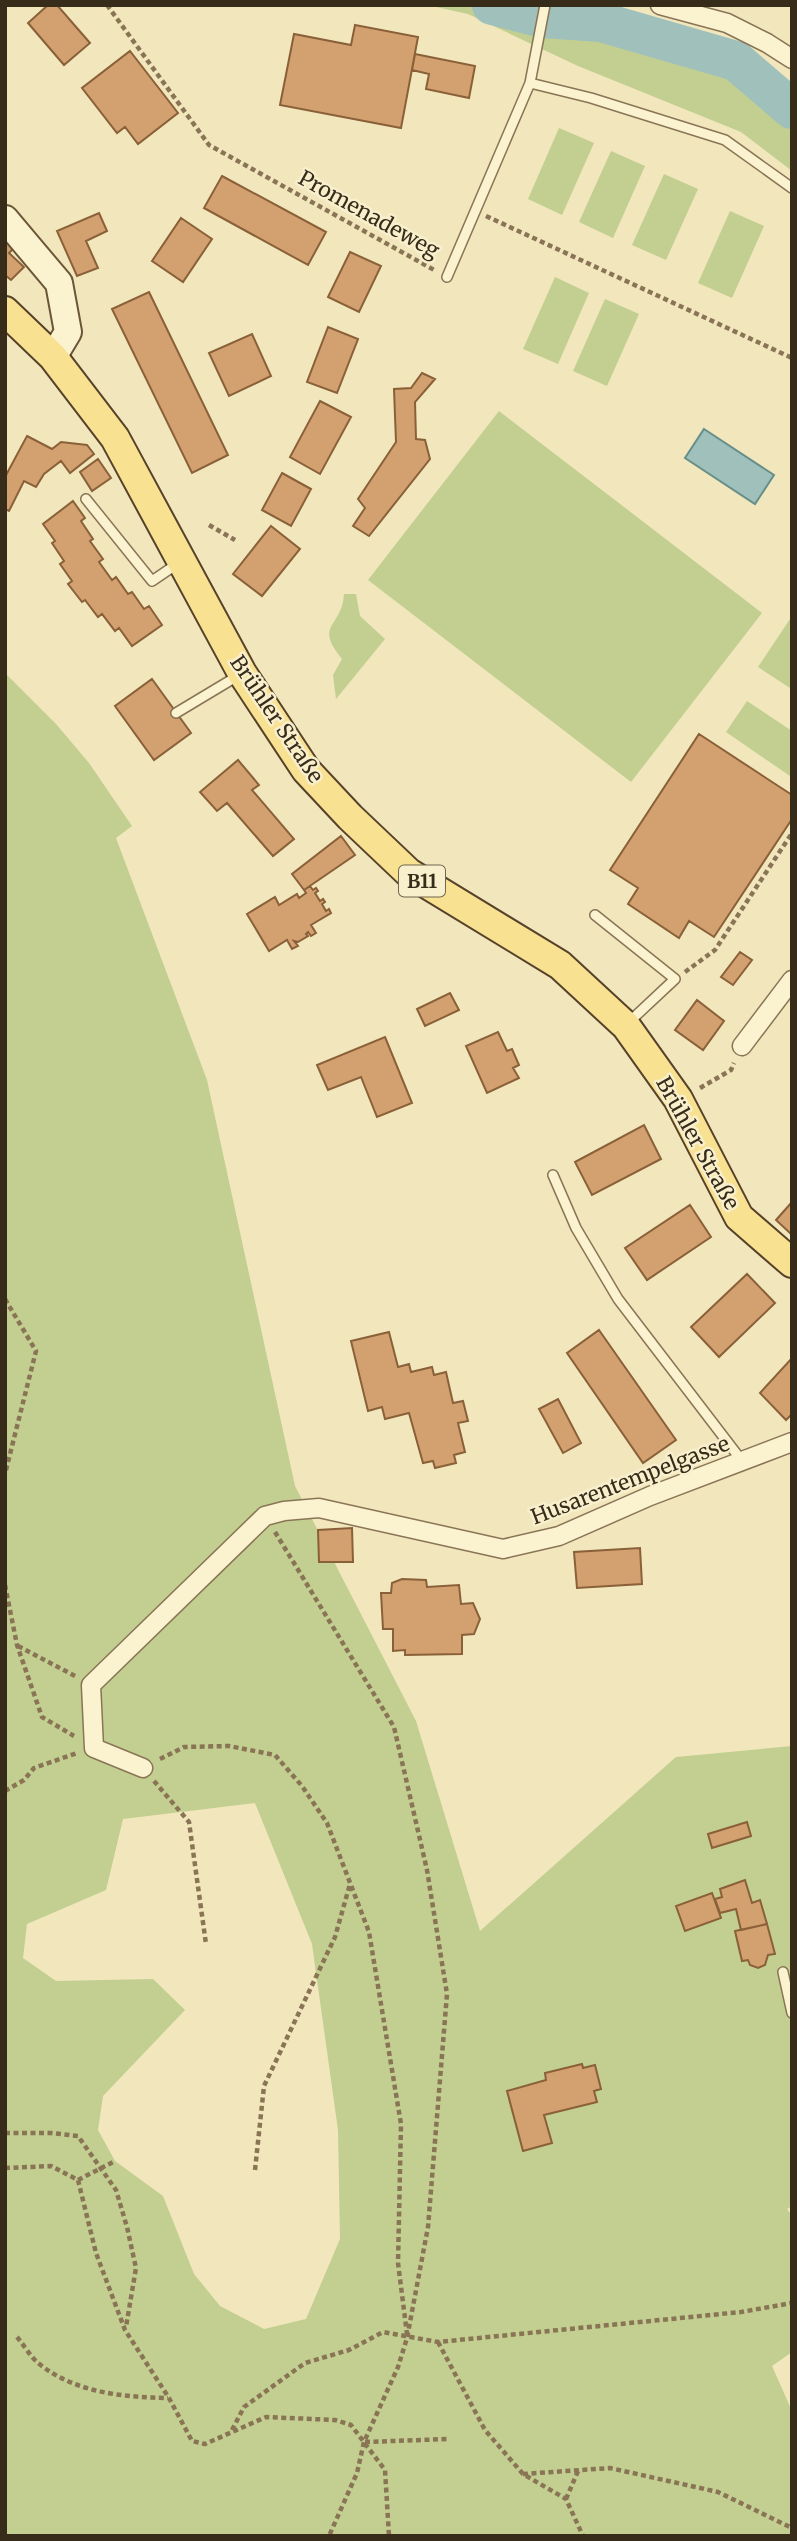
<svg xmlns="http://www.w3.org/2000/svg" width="797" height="2541" viewBox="0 0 797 2541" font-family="Merriweather,serif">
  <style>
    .green { fill: #c2cf90; fill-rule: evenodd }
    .water { fill: #a0c1bb; stroke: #678f89; stroke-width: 2 }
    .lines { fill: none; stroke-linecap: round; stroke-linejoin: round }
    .river { stroke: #a0c1bb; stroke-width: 40 }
    .building { fill: #d2a16f; stroke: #8a6039; stroke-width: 2 }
    .lane-casing { stroke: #897555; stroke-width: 12 }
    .street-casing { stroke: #897555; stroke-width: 21 }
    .secondary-casing { stroke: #6b5638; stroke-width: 30 }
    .primary-casing { stroke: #56422a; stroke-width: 32 }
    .path { stroke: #897555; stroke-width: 4.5; stroke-dasharray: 5 3.5; stroke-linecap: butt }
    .lane { stroke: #fbf2d0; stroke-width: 9 }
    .street { stroke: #fbf2d0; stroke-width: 18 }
    .secondary { stroke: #fbf2d0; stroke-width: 26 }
    .primary { stroke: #f8e190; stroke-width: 28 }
    .labels { text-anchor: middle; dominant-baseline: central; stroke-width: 5; stroke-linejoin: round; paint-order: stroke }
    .shield { fill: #f8efcc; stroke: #71664f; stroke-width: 2 }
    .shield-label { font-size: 19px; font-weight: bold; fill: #372b1a }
    .street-label { font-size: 21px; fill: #372b1a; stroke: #f8efcc }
  </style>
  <rect width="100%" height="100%" fill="#f1e6bc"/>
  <!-- green -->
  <path class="green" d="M427 5H610L765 60 792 86V171L741 132 578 66 468 14Z
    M559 128 594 143 562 215 528 199Z
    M611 151 645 166 613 238 579 222Z
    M664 174 698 189 666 260 632 245Z
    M730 211 764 226 732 298 698 283Z
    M555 277 589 293 558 364 523 349Z
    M605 299 639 314 607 386 573 371Z
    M499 411 762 613 631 782 368 580Z
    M344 594H356L360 616 385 639 336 699 333 675 342 659C313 624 342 628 344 594Z
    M792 616V685L790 688 758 667Z
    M5 673 56 724 89 763 132 826 116 838 207 1080 295 1486 416 1721 480 1931 676 1757 792 1746V2206L787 2209 792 2216V2352L772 2366 792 2411V2536H5ZM255 1803 312 1944 338 2130 340 2239 306 2319 264 2329 220 2306 194 2274 163 2196 115 2161 98 2130 103 2096 185 2010 153 1979 56 1981 23 1958 27 1924 106 1890 123 1819Z
    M747 701 792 731 790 776 726 732Z"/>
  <!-- water -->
  <path class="water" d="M704 429 774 475 755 504 685 458Z"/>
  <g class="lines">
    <!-- river -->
    <path class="river" d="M492 5 542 18 601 22 736 61 792 109"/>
  </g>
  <!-- building -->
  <path class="building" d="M48 5H57L90 43 64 65 28 23Z
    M355 25 418 37 401 128 280 105 294 34 351 45Z
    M130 51 178 113 138 144 125 127 117 133 82 88Z
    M415 54 475 66 469 98 426 89 429 74 412 70Z
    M222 176 326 232 308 265 204 208Z
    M99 213 107 231 86 241 98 268 77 276 57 231Z
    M181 218 212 239 183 282 152 261Z
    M5 240 14 248 9 253 24 267 11 280 5 275Z
    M350 252 381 266 359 312 328 297Z
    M149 292 228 455 192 473 112 309Z
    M328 327 358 339 337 393 307 382Z
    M252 334 271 376 229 396 209 353Z
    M422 373 435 379 415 402 416 439 425 440 430 459 369 536 353 526 365 508 358 499 396 442 394 389 411 388Z
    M320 401 351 417 320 474 290 457Z
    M27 436 52 449 61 442 87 445 94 454 70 473 61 461 44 474 36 487 24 481 9 511 5 509V477Z
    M98 459 111 478 92 491 80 472Z
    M282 473 311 489 291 526 262 510Z
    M73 501 85 518 81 521 93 539 90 541 103 559 99 562 112 580 116 577 128 594 132 592 144 609 149 606 162 625 132 646 119 628 115 631 102 614 98 617 85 600 82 602 68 584 72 581 60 564 64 561 52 543 55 541 43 524Z
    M271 526 300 549 262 596 233 574Z
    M152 679 191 733 154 760 115 706Z
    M699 734 792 795V819L714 937 689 921 679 938 628 904 638 888 610 870Z
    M238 760 259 785 252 790 294 839 273 856 227 803 217 811 200 792Z
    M341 836 355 855 304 890 292 874Z
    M310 886 313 890 316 888 318 891 315 893 320 901 323 899 325 902 322 904 326 911 329 909 331 913 311 925 316 933 311 936 308 932 306 934 308 936 298 942 294 941 298 946 292 949 287 940 269 951 247 914 275 897 279 905 297 894 299 898 306 893 304 890Z
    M740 952 752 960 733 985 721 977Z
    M450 993 459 1010 425 1026 417 1009Z
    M697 1000 724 1021 703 1050 675 1030Z
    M498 1032 507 1051 512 1049 519 1065 513 1068 519 1078 487 1093 466 1046Z
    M385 1037 412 1103 377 1117 361 1077 328 1090 317 1065Z
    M644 1125 661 1159 592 1195 575 1162Z
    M792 1202V1235L776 1220Z
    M690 1205 711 1237 647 1280 625 1248Z
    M747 1274 775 1303 719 1357 691 1327Z
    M599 1330 676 1440 643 1463 567 1353Z
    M389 1332 398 1367 409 1364 411 1372 432 1367 434 1375 446 1372 453 1403 463 1401 468 1421 458 1423 465 1452 454 1455 456 1463 435 1468 433 1461 423 1463 409 1413 385 1419 382 1407 368 1411 351 1341Z
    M792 1358V1414L786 1420 760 1393Z
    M558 1399 581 1443 563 1453 539 1409Z
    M352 1528 353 1562H319L318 1530Z
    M640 1548 642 1584 577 1588 574 1552Z
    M402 1579 426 1580 427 1587 459 1585 461 1604 473 1603 480 1619 474 1634 462 1635V1654L405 1655V1650L393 1651V1629H383L381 1593H391L392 1583Z
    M747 1822 751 1836 712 1848 708 1834Z
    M745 1880 752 1903 760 1900 767 1924 741 1930 736 1909 720 1913 715 1899 722 1897 720 1889Z
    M712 1893 721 1918 685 1931 676 1906Z
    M767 1924 775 1954 768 1955 765 1965 758 1968 750 1965 748 1960 742 1961 735 1931Z
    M582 2064 583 2068 595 2065 601 2089 594 2091 597 2102 544 2115 552 2143 523 2151 507 2091 546 2080 545 2073Z"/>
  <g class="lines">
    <defs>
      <path id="lane" d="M530 83 591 98 725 140 792 188
        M447 277 530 83 545 5
        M86 499 152 581 180 562
        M176 713 241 674
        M595 915 675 979 628 1023
        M553 1175 576 1228 618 1299 742 1461
        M783 1972 792 2013"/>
      <path id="street" d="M660 5 727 23 767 43 792 59
        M742 1046 792 980
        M143 1768 94 1748 91 1685 265 1516 284 1511 319 1508 503 1549 559 1536 650 1496 792 1442"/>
      <path id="secondary" d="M5 219 59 283 68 332 53 357"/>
      <path id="primary" d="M5 311 53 357 115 438 242 673 306 770 350 817 409 873 560 965 626 1026 678 1099 739 1217 792 1263"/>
    </defs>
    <!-- lane casing -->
    <use href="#lane" class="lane-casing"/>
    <!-- street casing -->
    <use href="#street" class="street-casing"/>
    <!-- secondary casing -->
    <use href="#secondary" class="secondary-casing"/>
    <!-- primary casing -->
    <use href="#primary" class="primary-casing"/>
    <!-- path -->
    <path class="path" d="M107 5 209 145 436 271
      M486 216 792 358
      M209 525 235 540
      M685 972 715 950 792 833
      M700 1088 731 1070 734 1063
      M5 1299 36 1351 5 1474
      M275 1532 394 1727 427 1870 447 1994 428 2227 407 2338 398 2367 364 2442 357 2473 329 2536
      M5 1585 17 1645 42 1717 74 1736
      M18 1646 75 1676
      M160 1759 184 1747 229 1746 275 1755 302 1786 327 1823 369 1932 401 2124 398 2263 407 2334
      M154 1781 189 1822 206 1944
      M5 1791 24 1780 34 1768 77 1753
      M5 2133H51L78 2136 116 2190 127 2227 136 2268 126 2327
      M5 2168 51 2166 78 2180 96 2253 125 2330 169 2398 192 2441 205 2444 266 2417 335 2420 351 2425 385 2470 389 2536
      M255 2170 264 2086 335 1937 350 1884
      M78 2180 115 2161
      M17 2337C24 2345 30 2356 38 2363 75 2393 122 2397 168 2398
      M438 2342 485 2430 523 2474 566 2499 583 2536
      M232 2430 244 2407 305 2363 349 2350 383 2332 438 2342 741 2312 792 2303
      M365 2442 447 2439
      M523 2474 610 2468 718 2492 792 2528
      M566 2499 578 2471"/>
    <!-- lane -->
    <use href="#lane" class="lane"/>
    <!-- street -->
    <use href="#street" class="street"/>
    <!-- secondary -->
    <use href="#secondary" class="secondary"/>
    <!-- primary -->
    <use href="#primary" class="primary"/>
  </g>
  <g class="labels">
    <!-- shield labels -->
    <rect class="shield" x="399" y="865.5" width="46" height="31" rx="5"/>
    <g class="shield-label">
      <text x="422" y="881">B11</text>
    </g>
    <!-- street labels -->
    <g class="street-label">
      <text transform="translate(369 214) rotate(29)">Promenadeweg</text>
      <text transform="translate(277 719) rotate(56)">Brühler Straße</text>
      <text transform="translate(698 1143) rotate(61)">Brühler Straße</text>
      <text transform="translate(630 1480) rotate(-21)">Husarentempelgasse</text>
    </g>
  </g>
  <!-- border -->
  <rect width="797" height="2541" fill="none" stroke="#372b1a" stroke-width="14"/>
</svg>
